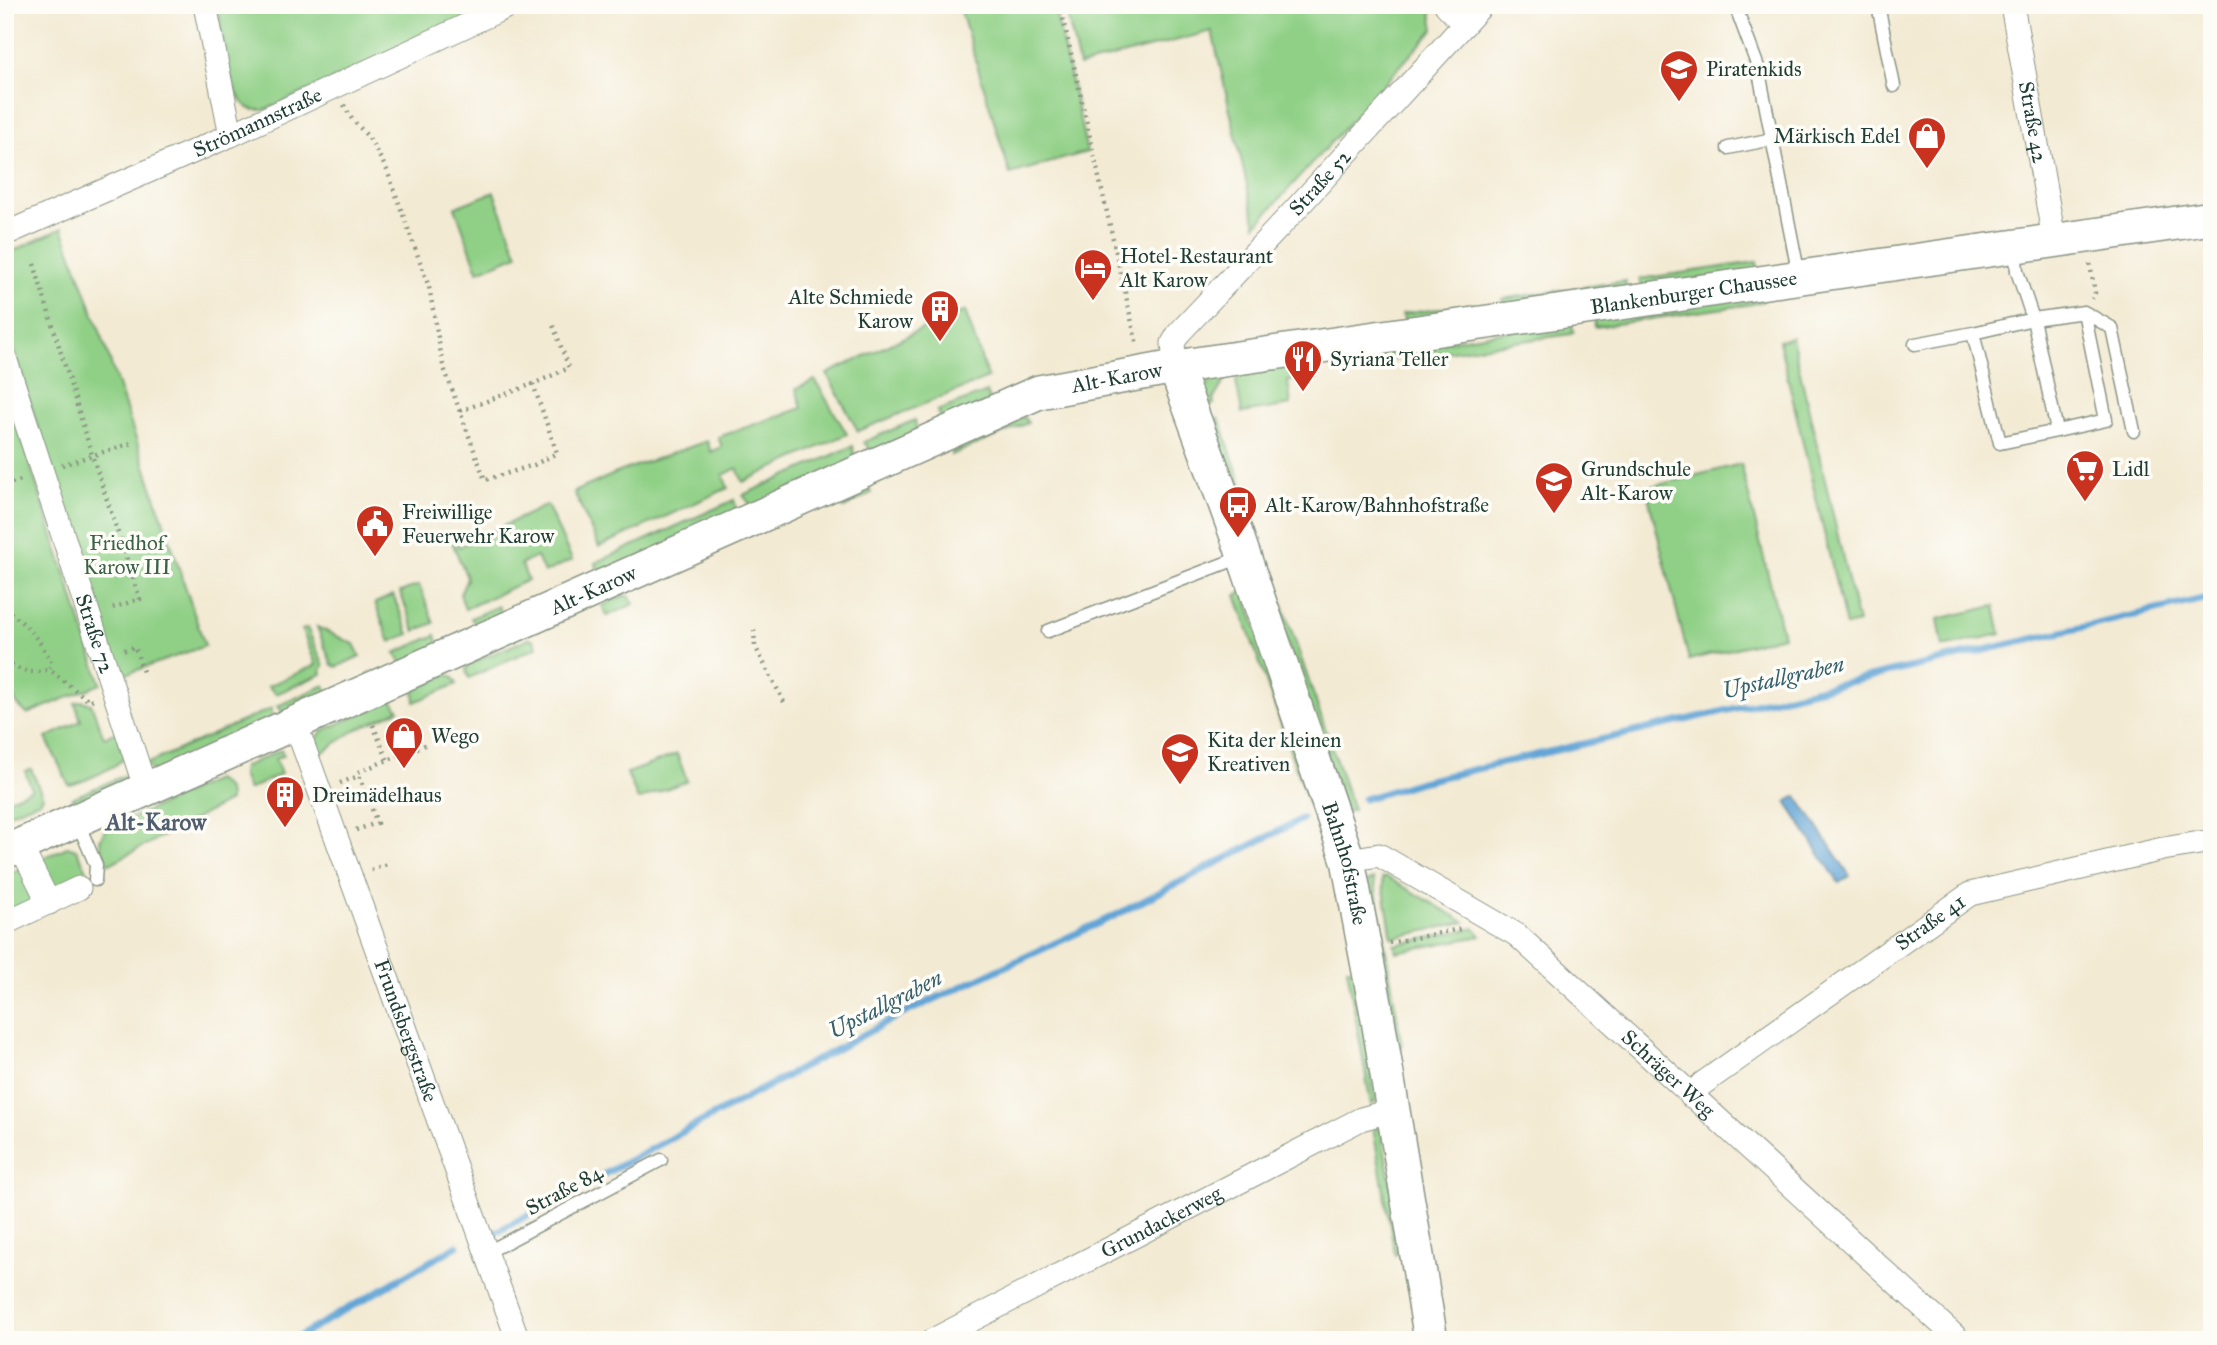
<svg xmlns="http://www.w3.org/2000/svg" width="2217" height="1345" viewBox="0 0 2217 1345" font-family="'IM FELL Great Primer',serif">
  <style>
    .green { fill: #90d086; stroke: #58865d; stroke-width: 2 }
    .water { fill: #62a5d6; stroke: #407185; stroke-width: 2 }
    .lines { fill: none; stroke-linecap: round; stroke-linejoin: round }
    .stream { stroke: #62a5d6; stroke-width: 7 }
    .lane-casing { stroke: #899484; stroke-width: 15 }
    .street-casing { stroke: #899484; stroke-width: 25 }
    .secondary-casing { stroke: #899484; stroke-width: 36 }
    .path { stroke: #899484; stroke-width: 4.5; stroke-dasharray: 2 5; stroke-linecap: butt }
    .lane { stroke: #fff; stroke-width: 12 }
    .street { stroke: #fff; stroke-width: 23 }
    .secondary { stroke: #fff; stroke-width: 33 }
    .labels { text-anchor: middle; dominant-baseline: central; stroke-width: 7; stroke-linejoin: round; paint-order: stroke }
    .poi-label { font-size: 21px; fill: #1f3d34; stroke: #fdfcf7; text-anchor: start }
    .street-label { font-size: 21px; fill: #1f3d34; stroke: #fdfcf7 }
    .park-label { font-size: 21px; fill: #3b6248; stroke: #fdfcf7 }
    .water-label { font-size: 23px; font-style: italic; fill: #36616d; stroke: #fdfcf7 }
    .neighbourhood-label { font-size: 23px; font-weight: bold; fill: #4f5e70; stroke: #fdfcf7 }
  </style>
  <rect width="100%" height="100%" fill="#fdfcf7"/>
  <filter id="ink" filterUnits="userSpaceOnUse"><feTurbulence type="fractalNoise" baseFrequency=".0143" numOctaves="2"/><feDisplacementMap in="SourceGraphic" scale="14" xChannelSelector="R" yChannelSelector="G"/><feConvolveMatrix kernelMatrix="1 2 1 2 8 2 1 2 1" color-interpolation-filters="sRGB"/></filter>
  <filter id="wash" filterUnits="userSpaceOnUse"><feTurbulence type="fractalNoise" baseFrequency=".00686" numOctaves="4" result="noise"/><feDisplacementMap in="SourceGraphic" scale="28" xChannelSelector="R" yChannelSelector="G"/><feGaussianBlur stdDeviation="1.57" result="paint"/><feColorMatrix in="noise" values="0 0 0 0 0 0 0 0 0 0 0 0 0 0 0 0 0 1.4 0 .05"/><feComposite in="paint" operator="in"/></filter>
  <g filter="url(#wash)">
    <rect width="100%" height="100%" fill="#f3ead3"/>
    <!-- green -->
    <path class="green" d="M217 5H498L265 110C258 110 250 111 245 105 227 88 222 30 217 5Z
      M959 5H1054L1087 152 1010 174Z
      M1065 5H1430L1434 29 1256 225 1212 31 1079 66Z
      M494 192 518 255 478 271 455 207Z
      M2005 227 2006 234 1916 248 1915 239Z
      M62 228 99 328 205 646 118 677 5 323V255Z
      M1757 262 1758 271 1642 287 1639 279Z
      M1626 281 1625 290 1505 308 1502 299Z
      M1762 293 1763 301 1752 304 1595 327 1594 317Z
      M1473 304V312L1405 322 1402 314Z
      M965 311 988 378 858 431 827 374 924 328Z
      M1570 321 1574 331 1571 334 1343 367 1336 359Z
      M1792 337 1858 623 1846 626 1779 341Z
      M1314 364 1316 377 1288 381 1291 405 1242 413 1236 381 1239 377 1238 369Z
      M1225 370 1226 378 1213 400 1214 404 1207 407C1200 388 1209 379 1225 370Z
      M815 380 847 434 743 482 737 468 723 475 728 488 599 547 574 492 621 471 707 441 711 452 722 447 718 437 802 408 796 389Z
      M5 388 101 684 27 714 16 703 5 678Z
      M987 392 990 402 944 422 937 411Z
      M1024 417 1028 423 951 455V449Z
      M1219 418 1256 527 1249 529 1211 421Z
      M915 420 917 433 872 453 864 442Z
      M853 446 855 460 752 507 743 495Z
      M1741 464 1783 636 1689 660 1646 488Z
      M868 486 871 493 844 508 840 499Z
      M734 500 738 514 601 574 595 563Z
      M547 505 572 560 544 573 537 557 521 564 528 580 465 609 460 594 467 579 466 575 452 542 456 540 459 547 477 538 479 542 488 538 486 534Z
      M1275 582 1353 810 1346 812 1268 585Z
      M419 585 434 623 415 631 400 592Z
      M1244 592 1318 805 1310 808 1236 595Z
      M393 595 409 634 390 642 375 603Z
      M625 595 630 597 634 604 607 616 602 605Z
      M498 606 503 618 478 629 471 618Z
      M1995 606 2001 634 1943 647 1938 619Z
      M317 627 354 644 360 656 337 667 332 665Z
      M307 628 324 666 321 669 322 674 276 694 268 686 316 665 302 630Z
      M436 635 439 647 402 664 395 653Z
      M529 638 534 640 537 647 469 678 466 671 467 665Z
      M447 674 453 677 457 684 415 702 414 690Z
      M325 685 328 699 286 716 277 706Z
      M392 700 399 710 355 730 319 755 315 741 322 731Z
      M83 701 91 704 104 737 117 732 125 756C120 766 81 783 69 785L46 738 81 721 75 703Z
      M272 708V722L157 773 144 765Z
      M281 750 284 755 275 759 281 774 248 790 242 775 243 767Z
      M677 754 687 781 638 800 627 773Z
      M31 769 43 797 40 801 5 815V801L32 789 25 771Z
      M128 774 126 784 81 807 72 798Z
      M215 780C224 784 230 791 229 801L110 864 102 860 100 840 105 830Z
      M52 806 57 815 5 843V828Z
      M67 847 76 849 87 870 84 878 48 894 38 869 43 858Z
      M17 870 28 873 37 893 33 903 5 916V875Z
      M1387 877 1465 922 1392 938 1382 878Z
      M1374 879 1402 1047 1396 1049 1368 881Z
      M1475 928 1481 936 1396 952 1394 945Z
      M1347 968H1354L1376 1101 1371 1105Z
      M1373 1128H1381L1402 1252 1395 1255Z"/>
    <!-- water -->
    <path class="water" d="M1797 796 1850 876 1839 883 1786 802Z"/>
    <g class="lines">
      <!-- stream -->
      <path class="stream" d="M1364 799 1420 782 2212 597
        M491 1235 900 1015 1114 916 1302 819
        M293 1340 457 1246"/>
    </g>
  </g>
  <g filter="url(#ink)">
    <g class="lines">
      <defs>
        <path id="lane" d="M1735 5 1758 67 1799 276
          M1878 5 1894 86
          M1728 148 1773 139
          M2015 248 2017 271 2033 319 2057 431 2106 420 2084 312
          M1915 344 1973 333
          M2057 431 2000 443 1973 333 2033 319 2084 312 2112 328 2134 431
          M1048 631 1244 556
          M77 821 96 865 95 880
          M486 1253 661 1160"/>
        <g id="street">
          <path d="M205 5 231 135"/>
          <path d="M1446 5 1464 25"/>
          <path id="s1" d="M2012 5 2054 239"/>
          <path id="s2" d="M5 234 231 135 510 5"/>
          <path id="s3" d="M5 358 146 790"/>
          <path id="s4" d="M1175 367 1173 343 1179 333 1294 211 1482 5"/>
          <path id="s5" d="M295 723 518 1340"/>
          <path d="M20 845 49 903"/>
          <path id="s6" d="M1348 860 1379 855 1517 935 1959 1340"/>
          <path d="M5 923 79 888"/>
          <path id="s7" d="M1691 1096 1702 1084 1970 894 2163 849 2212 841"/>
          <path id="s8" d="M933 1340 1361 1119 1393 1110"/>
        </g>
        <g id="secondary">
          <path id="s9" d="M1175 367 1238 539 1348 860 1377 1014 1431 1340"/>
          <path id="s10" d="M5 852 1039 392 1175 367 2212 218"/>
        </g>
      </defs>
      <!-- lane casing -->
      <use href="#lane" class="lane-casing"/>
      <!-- street casing -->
      <use href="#street" class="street-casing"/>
      <!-- secondary casing -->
      <use href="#secondary" class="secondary-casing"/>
      <!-- path -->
      <path class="path" d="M1060 5 1137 345
        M344 105 352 119 369 138 387 170 429 287 443 365 485 480 534 465 557 453 533 384 569 368 553 325
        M34 264 92 455 140 599 109 609
        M2090 264 2095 293 2092 299
        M460 411 533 384
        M62 465 135 442
        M5 485 21 480
        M5 608C27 626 39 638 52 663L49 669 89 701 95 698
        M754 630 755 646 785 704
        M124 650 135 647 144 675
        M5 662C21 670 31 676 49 669
        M373 725 388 761
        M340 783 359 776
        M356 830 377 823 358 772 425 745
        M371 870 390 863
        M1389 943 1460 929"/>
      <!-- lane -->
      <use href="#lane" class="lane"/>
      <!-- street -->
      <use href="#street" class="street"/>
      <!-- secondary -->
      <use href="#secondary" class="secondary"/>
    </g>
  </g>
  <!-- icons -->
  <defs>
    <symbol id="school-pin" viewBox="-11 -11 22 30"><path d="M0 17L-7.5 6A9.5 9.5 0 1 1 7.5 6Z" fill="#c8321e" stroke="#fdfcf7"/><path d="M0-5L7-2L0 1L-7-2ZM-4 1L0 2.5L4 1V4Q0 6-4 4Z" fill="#fff"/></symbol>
    <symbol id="shop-pin" viewBox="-11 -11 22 30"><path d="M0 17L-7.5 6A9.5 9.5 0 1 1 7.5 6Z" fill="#c8321e" stroke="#fdfcf7"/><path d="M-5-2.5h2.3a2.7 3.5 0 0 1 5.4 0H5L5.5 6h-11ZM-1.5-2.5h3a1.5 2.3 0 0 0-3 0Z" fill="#fff"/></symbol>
    <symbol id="hotel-pin" viewBox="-11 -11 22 30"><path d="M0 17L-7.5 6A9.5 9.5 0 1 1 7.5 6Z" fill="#c8321e" stroke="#fdfcf7"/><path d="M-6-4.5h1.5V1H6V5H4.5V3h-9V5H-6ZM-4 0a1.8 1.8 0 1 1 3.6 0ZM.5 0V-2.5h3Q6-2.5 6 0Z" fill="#fff"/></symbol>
    <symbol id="building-pin" viewBox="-11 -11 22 30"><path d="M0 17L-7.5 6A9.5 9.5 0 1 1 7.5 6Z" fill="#c8321e" stroke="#fdfcf7"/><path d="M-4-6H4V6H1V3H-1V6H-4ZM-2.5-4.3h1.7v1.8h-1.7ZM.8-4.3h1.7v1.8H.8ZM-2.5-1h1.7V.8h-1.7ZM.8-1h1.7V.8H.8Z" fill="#fff"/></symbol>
    <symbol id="restaurant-pin" viewBox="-11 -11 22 30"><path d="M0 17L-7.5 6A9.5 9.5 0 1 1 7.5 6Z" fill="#c8321e" stroke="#fdfcf7"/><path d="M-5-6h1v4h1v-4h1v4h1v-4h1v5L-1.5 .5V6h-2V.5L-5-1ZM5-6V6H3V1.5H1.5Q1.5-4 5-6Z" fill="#fff"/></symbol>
    <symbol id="supermarket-pin" viewBox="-11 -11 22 30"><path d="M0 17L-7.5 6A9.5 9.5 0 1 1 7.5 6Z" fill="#c8321e" stroke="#fdfcf7"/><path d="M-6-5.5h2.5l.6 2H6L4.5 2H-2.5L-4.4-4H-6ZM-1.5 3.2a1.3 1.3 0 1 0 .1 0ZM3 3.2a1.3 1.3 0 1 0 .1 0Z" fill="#fff"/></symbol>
    <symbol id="bus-pin" viewBox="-11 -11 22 30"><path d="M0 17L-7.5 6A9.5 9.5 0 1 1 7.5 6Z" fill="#c8321e" stroke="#fdfcf7"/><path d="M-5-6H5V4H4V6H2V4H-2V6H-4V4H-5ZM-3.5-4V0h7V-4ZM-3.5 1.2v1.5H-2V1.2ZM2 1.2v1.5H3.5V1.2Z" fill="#fff"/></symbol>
    <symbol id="civic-pin" viewBox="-11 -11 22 30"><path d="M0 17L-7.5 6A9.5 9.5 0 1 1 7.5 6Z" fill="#c8321e" stroke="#fdfcf7"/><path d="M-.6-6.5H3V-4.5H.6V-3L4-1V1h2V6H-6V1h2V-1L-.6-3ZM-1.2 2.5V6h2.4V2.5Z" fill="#fff"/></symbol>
  </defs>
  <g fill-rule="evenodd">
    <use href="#school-pin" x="1657" y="47" width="44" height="60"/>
    <use href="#shop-pin" x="1905" y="114" width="44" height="60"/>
    <use href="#hotel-pin" x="1071" y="246" width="44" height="60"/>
    <use href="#building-pin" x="918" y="287" width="44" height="60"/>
    <use href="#restaurant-pin" x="1281" y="337" width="44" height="60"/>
    <use href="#supermarket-pin" x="2063" y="447" width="44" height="60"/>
    <use href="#school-pin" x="1532" y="459" width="44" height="60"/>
    <use href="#bus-pin" x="1216" y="483" width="44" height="60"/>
    <use href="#civic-pin" x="353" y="502" width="44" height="60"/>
    <use href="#shop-pin" x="382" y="714" width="44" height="60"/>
    <use href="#school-pin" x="1158" y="730" width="44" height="60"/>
    <use href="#building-pin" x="263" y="773" width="44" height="60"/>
  </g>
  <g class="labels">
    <!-- poi labels -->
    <g class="poi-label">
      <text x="1706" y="69">Piratenkids</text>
      <text x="1900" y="136" text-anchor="end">Märkisch Edel</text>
      <text x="1120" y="256">Hotel-Restaurant<tspan x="1120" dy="24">Alt Karow</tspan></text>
      <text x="913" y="297" text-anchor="end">Alte Schmiede<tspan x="913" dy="24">Karow</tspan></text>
      <text x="1330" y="359">Syriana Teller</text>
      <text x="1581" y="469">Grundschule<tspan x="1581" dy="24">Alt-Karow</tspan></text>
      <text x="2112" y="469">Lidl</text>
      <text x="1265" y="505">Alt-Karow/Bahnhofstraße</text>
      <text x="402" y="512">Freiwillige<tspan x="402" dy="24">Feuerwehr Karow</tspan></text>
      <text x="431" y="736">Wego</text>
      <text x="1207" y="740">Kita der kleinen<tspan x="1207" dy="24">Kreativen</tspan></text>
      <text x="312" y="795">Dreimädelhaus</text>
    </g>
    <!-- street labels -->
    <g class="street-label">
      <text stroke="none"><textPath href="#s2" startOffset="276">Strömannstraße</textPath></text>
      <text stroke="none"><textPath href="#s1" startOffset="119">Straße 42</textPath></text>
      <text stroke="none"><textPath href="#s4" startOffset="242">Straße 52</textPath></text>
      <text stroke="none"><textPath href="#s10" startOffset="1794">Blankenburger Chaussee</textPath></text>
      <text stroke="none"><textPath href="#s10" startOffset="1211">Alt-Karow</textPath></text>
      <text stroke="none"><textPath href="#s10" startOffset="644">Alt-Karow</textPath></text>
      <text stroke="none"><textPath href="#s3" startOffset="290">Straße 72</textPath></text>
      <text stroke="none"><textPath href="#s9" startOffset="525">Bahnhofstraße</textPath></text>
      <text stroke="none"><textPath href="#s7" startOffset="296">Straße 41</textPath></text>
      <text stroke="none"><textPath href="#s5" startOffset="327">Frundsbergstraße</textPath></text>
      <text stroke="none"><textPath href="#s6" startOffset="396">Schräger Weg</textPath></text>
      <text transform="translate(564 1190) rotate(-28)">Straße 84</text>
      <text stroke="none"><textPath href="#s8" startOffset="257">Grundackerweg</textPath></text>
    </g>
    <!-- park labels -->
    <g class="park-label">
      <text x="127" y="543">Friedhof<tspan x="127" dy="24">Karow III</tspan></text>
    </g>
    <!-- water labels -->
    <g class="water-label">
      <text transform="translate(1783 677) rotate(-13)">Upstallgraben</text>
      <text transform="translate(885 1004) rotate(-27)">Upstallgraben</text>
    </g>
    <!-- neighbourhood labels -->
    <g class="neighbourhood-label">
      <text x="156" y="822">Alt-Karow</text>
    </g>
  </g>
  <!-- margin -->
  <rect width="2217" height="1345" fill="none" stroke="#fdfcf7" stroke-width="28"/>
</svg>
